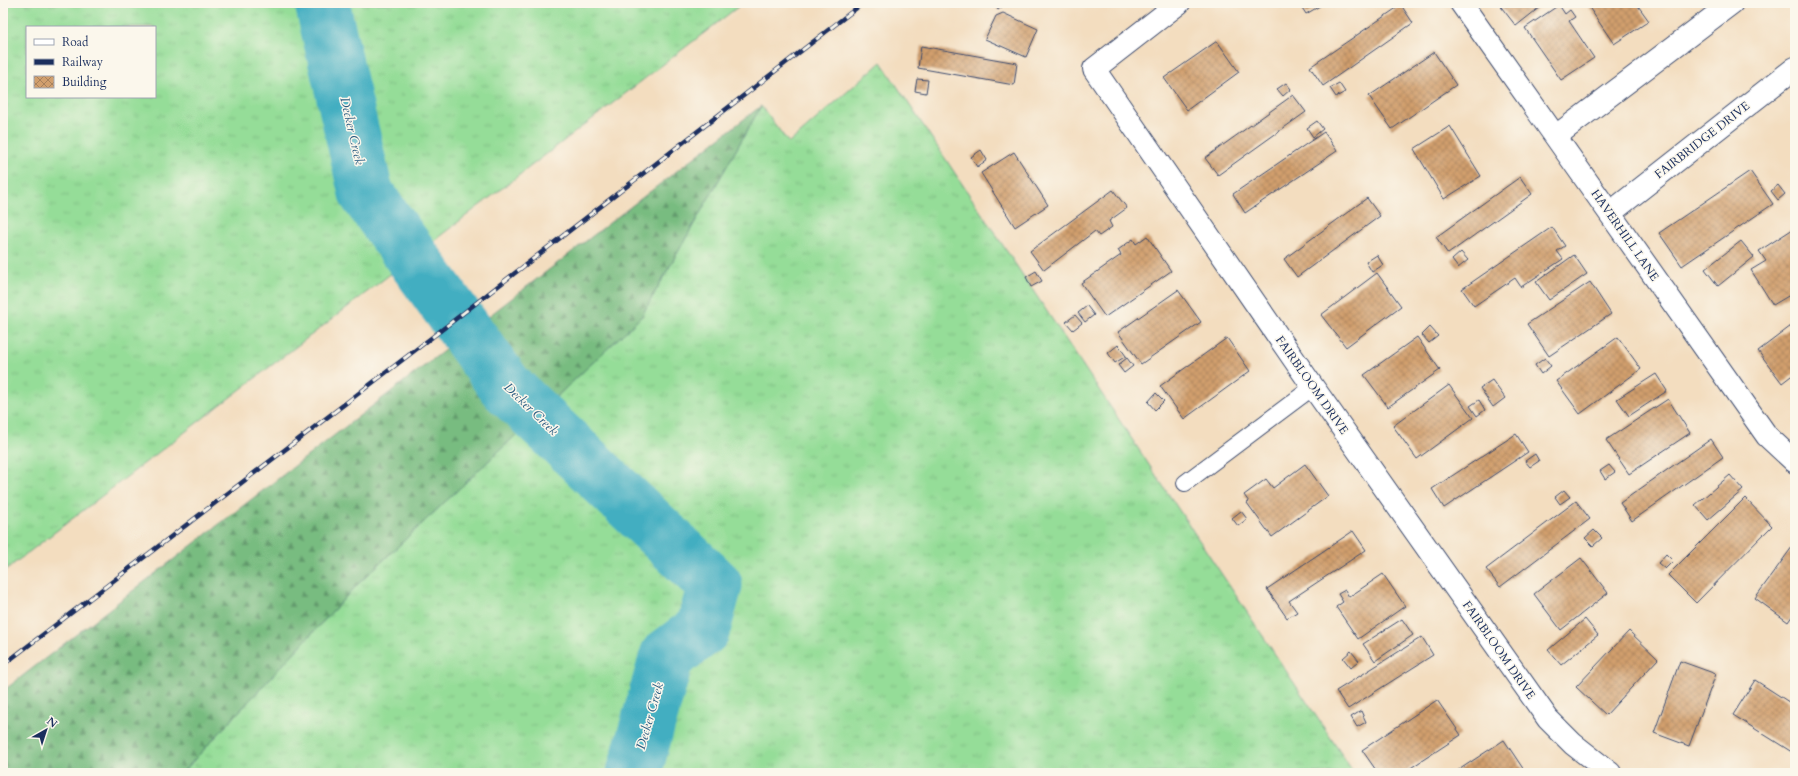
<svg xmlns="http://www.w3.org/2000/svg" width="1798" height="776" viewBox="0 0 1798 776" font-family="Cardo,serif">
  <style>
    .grass { fill: url(#grass-tufts); stroke: #58867b; fill-rule: evenodd }
    .forest { fill: url(#forest-firs); stroke: #4a766f }
    .lines { fill: none; stroke-linecap: round; stroke-linejoin: round }
    .river { stroke: #42aec1; stroke-width: 55 }
    .building { fill: url(#building-cross-hatch) }
    .service-casing { stroke: #3b496d; stroke-width: 18 }
    .minor-casing { stroke: #3b496d; stroke-width: 24 }
    .service { stroke: #fff; stroke-width: 16 }
    .minor { stroke: #fff; stroke-width: 22 }
    .rail-casing { stroke: #1b2f5e; stroke-width: 4.5 }
    .rail { stroke: #fbf7ec; stroke-width: 3; stroke-dasharray: 9; stroke-linecap: butt }
    .labels { text-anchor: middle; dominant-baseline: central; stroke-width: 3; stroke-linejoin: round; paint-order: stroke }
    .street-label { font-size: 12px; fill: #1b2f5e; stroke: #fbf7ec }
    .water-label { font-size: 13px; font-style: italic; fill: #295b81; stroke: #fbf7ec }
  </style>
  <defs>
    <pattern id="grass-tufts" width="24" height="20" patternUnits="userSpaceOnUse"><rect width="24" height="20" fill="#95dd98"/><path d="M3 7l-1-3M5 7V3M7 7l1-3M15 17l-1-3M17 17v-4M19 17l1-3" fill="none" stroke="#80be85"/></pattern>
    <pattern id="forest-firs" width="22" height="20" patternUnits="userSpaceOnUse"><rect width="22" height="20" fill="#78bc80"/><path d="M5 1l3.5 6h-7zM16 11l3.5 6h-7z" fill="#62996c"/></pattern>
    <pattern id="building-cross-hatch" width="8" height="8" patternUnits="userSpaceOnUse"><rect width="8" height="8" fill="#d19f6d"/><path d="M0 0l8 8M0 8l8-8" fill="none" stroke="#a9825d"/></pattern>
  </defs>
  <rect width="100%" height="100%" fill="#fbf7ec"/>
  <filter id="ink" filterUnits="userSpaceOnUse"><feTurbulence type="fractalNoise" baseFrequency=".025" numOctaves="2"/><feDisplacementMap in="SourceGraphic" scale="8" xChannelSelector="R" yChannelSelector="G"/><feConvolveMatrix kernelMatrix="1 2 1 2 8 2 1 2 1" color-interpolation-filters="sRGB"/></filter>
  <filter id="wash" filterUnits="userSpaceOnUse"><feTurbulence type="fractalNoise" baseFrequency=".012" numOctaves="4" result="noise"/><feDisplacementMap in="SourceGraphic" scale="16" xChannelSelector="R" yChannelSelector="G"/><feGaussianBlur stdDeviation="0.9" result="paint"/><feColorMatrix in="noise" values="0 0 0 0 0 0 0 0 0 0 0 0 0 0 0 0 0 1.4 0 .05"/><feComposite in="paint" operator="in"/></filter>
  <g filter="url(#wash)">
    <rect width="100%" height="100%" fill="#f3ddbf"/>
    <!-- grass -->
    <path class="grass" d="M3 3H743L3 572ZM27 27H155V97H27Z
      M881 62 1354 773H182L357 585 641 317 761 106 789 143Z"/>
    <!-- forest -->
    <path class="forest" d="M761 106 641 317 357 585 182 773H3V691Z"/>
    <g class="lines">
      <!-- river -->
      <path class="river" d="M322 3 366 193 506 387 715 585 703 629 667 656 634 773"/>
    </g>
    <g id="blocks">
      <!-- building -->
      <path class="building" d="M993 3H1007L998 10Z
        M1277 3H1285L1280 7Z
        M1299 3H1325L1306 14Z
        M1498 3H1545L1516 26Z
        M1586 3H1636L1649 21 1614 44Z
        M1401 5 1413 23 1323 86 1310 67Z
        M1559 5 1565 14 1570 10 1575 17 1569 21 1594 58 1561 80 1525 28Z
        M1003 13 1038 29 1026 57 985 39 996 16Z
        M1217 41 1239 72 1187 110 1164 78Z
        M921 46 1017 63 1014 85 918 68Z
        M1434 52 1456 85 1392 129 1369 96Z
        M917 79 928 80 926 93 915 91Z
        M1286 83 1291 89 1283 96 1277 89Z
        M1339 83 1345 92 1336 97 1330 88Z
        M1293 95 1306 112 1218 175 1205 158Z
        M1317 121 1323 129 1313 137 1307 128Z
        M1450 126 1481 176 1444 199 1414 149Z
        M1324 132 1337 151 1245 213 1233 194Z
        M981 150 987 160 977 167 971 157Z
        M1014 152 1048 205 1015 227 981 173Z
        M1750 171 1773 204 1682 266 1659 233Z
        M1520 177 1532 194 1448 254 1436 237Z
        M1778 185 1785 194 1778 200 1771 191Z
        M1113 190 1127 208 1109 221 1112 227 1099 236 1095 231 1044 270 1030 251Z
        M1367 198 1380 216 1297 277 1284 259Z
        M1552 227 1565 246 1557 251 1563 259 1521 287 1515 278 1474 306 1462 289Z
        M1793 229 1795 231V292L1773 305 1751 270 1766 261 1759 251Z
        M1147 236 1171 271 1105 317 1081 283 1121 255 1118 250 1133 239 1136 244Z
        M1741 241 1754 257 1718 286 1705 269Z
        M1461 252 1468 260 1458 268 1452 260Z
        M1377 255 1383 265 1372 272 1366 262Z
        M1574 255 1587 274 1549 300 1536 282Z
        M1036 271 1042 281 1031 287 1026 277Z
        M1377 273 1401 306 1346 347 1321 315Z
        M1590 282 1611 314 1549 356 1527 324Z
        M1178 290 1201 322 1141 364 1118 332Z
        M1087 306 1094 315 1085 322 1078 313Z
        M1075 315 1082 323 1073 330 1066 322Z
        M1795 323V373L1782 383 1758 351Z
        M1430 327 1438 336 1429 343 1422 335Z
        M1417 337 1440 370 1388 407 1364 375Z
        M1618 337 1641 369 1580 414 1556 381Z
        M1227 338 1250 371 1184 419 1160 386Z
        M1118 345 1126 356 1115 363 1108 353Z
        M1127 358 1133 366 1124 373 1118 365Z
        M1545 358 1551 366 1541 374 1535 365Z
        M1656 374 1667 391 1629 416 1617 399Z
        M1492 380 1505 398 1493 407 1480 388Z
        M1449 385 1473 418 1417 459 1393 426Z
        M1156 393 1164 401 1155 410 1148 402Z
        M1668 399 1690 433 1629 474 1606 440Z
        M1479 400 1485 410 1477 416 1470 406Z
        M1516 434 1528 452 1444 508 1432 489Z
        M1711 439 1723 457 1632 521 1620 503Z
        M1535 454 1539 461 1530 467 1525 461Z
        M1305 464 1328 496 1272 537 1247 503 1249 502 1244 495 1266 479 1273 488Z
        M1609 465 1615 472 1605 479 1600 471Z
        M1730 475 1743 490 1708 520 1695 505Z
        M1564 490 1570 497 1560 504 1555 497Z
        M1745 498 1772 526 1696 603 1668 575Z
        M1576 501 1590 519 1500 587 1486 569Z
        M1241 511 1247 519 1238 526 1232 518Z
        M1594 530 1602 538 1593 546 1585 538Z
        M1353 531 1366 550 1289 601 1297 612 1287 618 1267 589Z
        M1795 543V612L1788 622 1755 598Z
        M1666 554 1673 561 1665 569 1658 563Z
        M1581 558 1608 593 1561 630 1534 594Z
        M1383 574 1405 606 1358 639 1336 607 1343 602 1338 594 1345 590 1349 597Z
        M1402 619 1413 635 1375 661 1363 644Z
        M1585 619 1598 635 1561 665 1548 650Z
        M1629 631 1658 659 1606 715 1576 687Z
        M1422 637 1433 655 1348 709 1336 691Z
        M1351 651 1359 661 1351 668 1343 658Z
        M1680 661 1716 674 1689 746 1654 733Z
        M1755 680 1795 706V754L1733 715Z
        M1437 700 1461 735 1403 773H1378L1362 750Z
        M1361 711 1366 722 1357 727 1351 717Z
        M1504 740 1526 773H1454Z"/>
    </g>
  </g>
  <g filter="url(#ink)">
    <use href="#blocks" fill-opacity="0" stroke="#3b496d" stroke-width="1"/>
    <g class="lines">
      <defs>
        <path id="service" d="M1185 483 1313 387"/>
        <path id="minor" d="M1179 3 1094 69 1313 387 1548 719 1573 744 1610 773
          M1461 3 1767 436 1795 462
          M1556 136 1732 3
          M1610 213 1795 68"/>
      </defs>
      <!-- service casing -->
      <use href="#service" class="service-casing"/>
      <!-- minor casing -->
      <use href="#minor" class="minor-casing"/>
      <!-- service -->
      <use href="#service" class="service"/>
      <!-- minor -->
      <use href="#minor" class="minor"/>
      <defs>
        <path id="rail" d="M3 665 435 335 863 3"/>
      </defs>
      <!-- rail casing -->
      <use href="#rail" class="rail-casing"/>
      <!-- rail -->
      <use href="#rail" class="rail"/>
    </g>
  </g>
  <g class="labels">
    <!-- street labels -->
    <g class="street-label">
      <text transform="translate(1702 140) rotate(-38)">FAIRBRIDGE DRIVE</text>
      <text transform="translate(1625 235) rotate(55)">HAVERHILL LANE</text>
      <text transform="translate(1312 385) rotate(55)">FAIRBLOOM DRIVE</text>
      <text transform="translate(1499 650) rotate(55)">FAIRBLOOM DRIVE</text>
    </g>
    <!-- water labels -->
    <g class="water-label">
      <text transform="translate(352 131) rotate(77)">Decker Creek</text>
      <text transform="translate(531 409) rotate(44)">Decker Creek</text>
      <text transform="translate(650 716) rotate(-74)">Decker Creek</text>
    </g>
  </g>
  <!-- margin -->
  <rect width="1798" height="776" fill="none" stroke="#fbf7ec" stroke-width="16"/>
  <!-- legend -->
  <rect x="26" y="26" width="130" height="72" fill="#fbf7ec" stroke="#a1a7b3"/>
  <rect x="34" y="39" width="20" height="6" fill="#ffffff" stroke="#a1a7b3"/>
  <text x="62" y="46" font-size="12" fill="#1b2f5e">Road</text>
  <rect x="34" y="59" width="20" height="6" fill="#1b2f5e" stroke="#a1a7b3"/>
  <text x="62" y="66" font-size="12" fill="#1b2f5e">Railway</text>
  <rect x="34" y="76" width="20" height="12" fill="url(#building-cross-hatch)" stroke="#a1a7b3"/>
  <text x="62" y="86" font-size="12" fill="#1b2f5e">Building</text>
  <!-- north arrow -->
  <g transform="translate(46 730) rotate(39)" stroke="#fbf7ec" stroke-width="3" paint-order="stroke">
  <path d="M0-3L7 15L0 10L-7 15Z" fill="#1b2f5e"/>
  <text y="-6" font-size="11" font-weight="bold" text-anchor="middle" fill="#1b2f5e">N</text>
  </g>
</svg>
